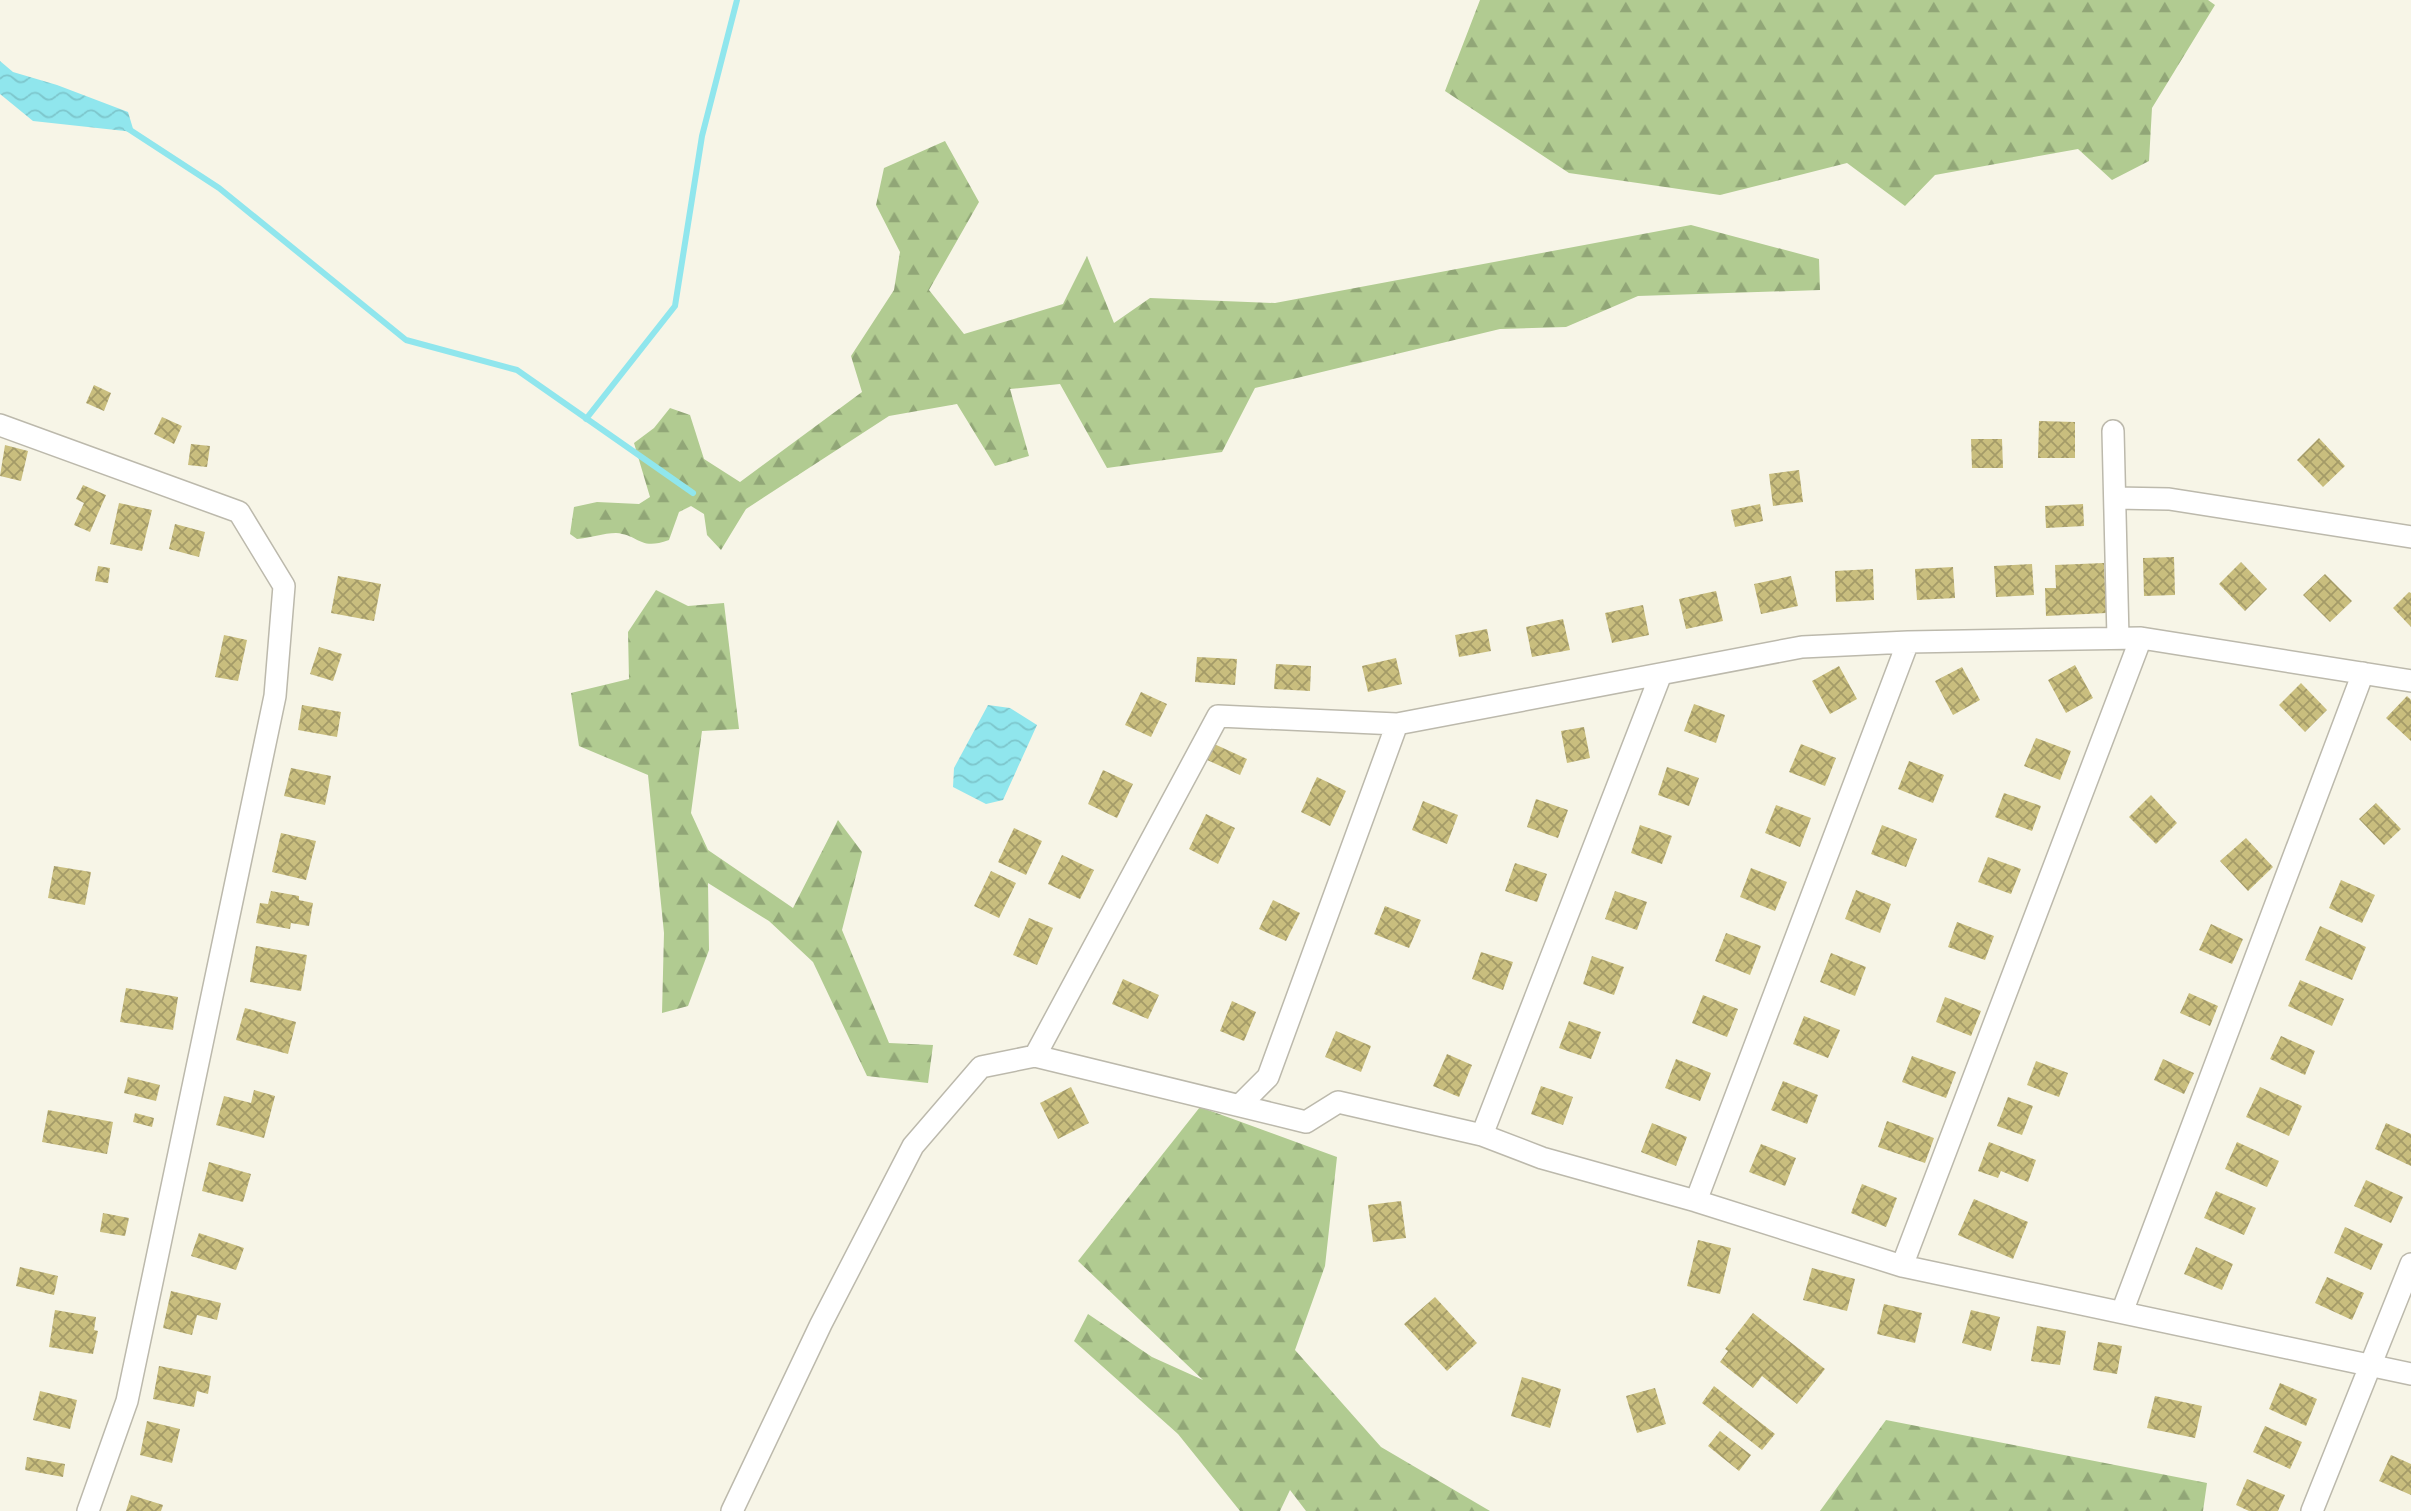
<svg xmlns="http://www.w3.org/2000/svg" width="2411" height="1511" viewBox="0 0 2411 1511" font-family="Barlow,sans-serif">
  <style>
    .forest { fill: url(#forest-firs) }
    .water { fill: url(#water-waves) }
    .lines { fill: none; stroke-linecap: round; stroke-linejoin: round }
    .stream { stroke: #90e6ed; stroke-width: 6 }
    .building { fill: url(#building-cross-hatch) }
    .minor-casing { stroke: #bcb9ac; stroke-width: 24 }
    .minor { stroke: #fff; stroke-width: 21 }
  </style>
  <defs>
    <pattern id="forest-firs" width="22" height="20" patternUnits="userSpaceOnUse" patternTransform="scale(1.75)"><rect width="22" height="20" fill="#b1cb91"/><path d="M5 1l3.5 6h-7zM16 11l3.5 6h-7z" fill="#91a677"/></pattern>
    <pattern id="water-waves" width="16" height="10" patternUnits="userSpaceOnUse" patternTransform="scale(1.75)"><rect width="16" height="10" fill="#90e6ed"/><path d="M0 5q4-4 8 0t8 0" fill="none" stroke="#7dc6cc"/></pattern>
    <pattern id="building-cross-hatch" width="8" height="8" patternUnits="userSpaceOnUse" patternTransform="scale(1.75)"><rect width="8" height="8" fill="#c9be7e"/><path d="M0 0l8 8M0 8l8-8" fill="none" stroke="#a49b68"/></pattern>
  </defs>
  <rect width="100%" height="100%" fill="#f7f5e7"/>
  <!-- forest -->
  <path class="forest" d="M1480 0H2208L2215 5 2152 108 2149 161 2112 180 2078 149 1935 175 1905 206 1847 163 1720 195 1569 173 1445 91Z
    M945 141 979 202 929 290 964 334 1063 304 1087 256 1114 323 1150 298 1275 303 1691 225 1819 259 1820 290 1638 296 1566 327 1500 329 1255 388 1222 452 1107 468 1060 384 1010 389 1029 456 995 466 957 404 889 416 746 509 721 550 707 535 704 514 691 506 679 512 669 540C639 551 640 535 616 533 604 533 589 538 577 539L570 534 574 507 597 502 639 504 650 497 634 443 654 428 670 408 690 415 704 459 740 482 862 392 851 356 894 290 900 252 876 205 884 168Z
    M656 590 688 606 724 603 739 729 702 731 691 813 708 850 793 908 838 820 862 852 842 930 889 1043 933 1045 928 1083 867 1076 813 962 769 921 708 883 709 950 688 1006 662 1013 664 933 648 775 579 746 571 693 629 679 628 632Z
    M1200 1107 1337 1157 1325 1266 1295 1350 1381 1447 1490 1511H1306L1290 1490 1280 1511H1240L1178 1434 1074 1341 1088 1314 1152 1357 1203 1380 1078 1261Z
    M1886 1420 2207 1483 2203 1511H1820Z"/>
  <!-- water -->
  <path class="water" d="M0 61 13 72 57 85 128 112 134 132 33 121 0 94Z
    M988 705 1010 708 1037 725 1003 800 986 804 953 787 954 768Z"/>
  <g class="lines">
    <!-- stream -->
    <path class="stream" d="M127 128 219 188 406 340 517 370 693 493
      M586 419 675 306 702 136 737 0"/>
  </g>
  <!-- building -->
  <path class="building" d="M94 385 111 393 104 411 86 403Z
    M162 417 182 426 174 444 154 434Z
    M2039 421 2075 422V458H2038Z
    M2319 438 2345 466 2323 487 2297 460Z
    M1971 439H2002L2003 468H1972Z
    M191 444 210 446 207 467 188 465Z
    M5 445 28 451 21 481 0 476Z
    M1799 470 1803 502 1773 506 1769 474Z
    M83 485 106 495 90 532 74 525 84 503 76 499Z
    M119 503 152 510 142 551 110 544Z
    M1760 504 1763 521 1735 527 1731 510Z
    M2083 504 2084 526 2046 528 2045 506Z
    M175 524 205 532 199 557 169 549Z
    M2174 557 2175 595 2144 596 2143 558Z
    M2241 562 2267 589 2245 611 2219 584Z
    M2104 563 2106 613 2046 616 2045 588H2056L2055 565Z
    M2032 564 2034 595 1996 597 1994 566Z
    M98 566 110 568 108 583 95 581Z
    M1953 567 1955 598 1917 600 1915 569Z
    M1873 569 1874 600 1836 602 1835 571Z
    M2325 574 2352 601 2330 622 2303 595Z
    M338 576 381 584 374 621 331 613Z
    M1791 576 1798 606 1761 614 1754 584Z
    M1716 591 1723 621 1686 629 1679 599Z
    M2409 592 2411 593V627L2393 608Z
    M1643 605 1649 635 1612 643 1605 613Z
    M1563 619 1570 650 1532 657 1526 627Z
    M1487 629 1491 651 1459 657 1455 635Z
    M224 635 247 640 238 681 215 677Z
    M319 647 342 654 333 681 310 674Z
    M1197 657 1237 659 1235 685 1195 682Z
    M1396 658 1402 684 1368 692 1362 666Z
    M1276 664 1311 666 1310 691 1274 689Z
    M2075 665 2093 698 2066 713 2048 680Z
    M1839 666 1857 699 1830 714 1812 681Z
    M1962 667 1980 700 1953 715 1935 681Z
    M2301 683 2327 710 2305 732 2279 705Z
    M1141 692 1167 704 1151 737 1125 725Z
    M2407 696 2411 700V741L2386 718Z
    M1694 704 1725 715 1716 743 1684 731Z
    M302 705 341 712 337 737 298 730Z
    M1584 727 1590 758 1567 763 1561 731Z
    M2036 738 2071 751 2060 780 2024 766Z
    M1212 743 1247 759 1240 775 1205 759Z
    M1801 744 1836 758 1825 786 1789 772Z
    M1909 761 1944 775 1933 803 1898 789Z
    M1667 767 1699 778 1689 806 1658 795Z
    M291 768 331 776 325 805 284 796Z
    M1103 770 1133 784 1117 818 1088 804Z
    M1317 777 1346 791 1330 826 1301 812Z
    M2004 793 2041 806 2032 831 1995 817Z
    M2151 795 2177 823 2156 844 2129 817Z
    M1536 799 1568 810 1558 838 1527 827Z
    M1423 801 1458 815 1447 844 1412 830Z
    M2376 803 2401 829 2384 845 2359 819Z
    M1776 805 1811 818 1800 847 1765 833Z
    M1206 814 1235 828 1218 864 1189 849Z
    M1640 825 1672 836 1662 864 1631 853Z
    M1882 825 1917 839 1906 867 1871 854Z
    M1014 828 1042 841 1026 875 998 862Z
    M281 833 316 841 306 880 272 872Z
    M2246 838 2273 867 2248 891 2220 861Z
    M1062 855 1094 870 1080 899 1048 884Z
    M1988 857 2021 869 2011 894 1978 882Z
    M1515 863 1547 874 1537 902 1505 891Z
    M54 866 91 872 85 905 48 898Z
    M1751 868 1787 882 1775 911 1740 897Z
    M991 871 1016 883 999 918 974 906Z
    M2341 880 2375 895 2362 923 2329 908Z
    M1856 890 1891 904 1880 933 1845 919Z
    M271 891 299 896V900L313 903 309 926 291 923 290 929 256 923 260 903 268 904Z
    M1615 891 1647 902 1637 930 1605 919Z
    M1273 900 1300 913 1286 941 1259 929Z
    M1385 906 1421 920 1409 948 1374 934Z
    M1029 918 1053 928 1037 965 1013 955Z
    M1957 922 1994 936 1985 960 1948 947Z
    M2211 924 2243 939 2232 964 2199 950Z
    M2320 926 2366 947 2352 980 2305 960Z
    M1726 933 1761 946 1750 975 1715 961Z
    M256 946 307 955 301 991 250 982Z
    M1481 952 1513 962 1503 990 1472 979Z
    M1831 953 1866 967 1855 996 1820 982Z
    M1592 956 1624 967 1614 995 1583 984Z
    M1123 979 1159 995 1148 1019 1112 1004Z
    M2300 980 2344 999 2332 1026 2288 1006Z
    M126 988 178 997 173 1030 120 1022Z
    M2189 993 2218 1006 2210 1026 2180 1013Z
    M1703 995 1738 1009 1727 1037 1692 1023Z
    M1945 997 1981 1011 1971 1036 1936 1022Z
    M1232 1001 1256 1012 1244 1041 1220 1031Z
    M245 1008 296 1022 288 1054 236 1040Z
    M1804 1016 1840 1030 1828 1058 1793 1044Z
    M1569 1021 1601 1032 1591 1059 1559 1048Z
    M1336 1031 1371 1046 1361 1072 1325 1057Z
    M2281 1036 2315 1051 2305 1075 2270 1059Z
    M1447 1054 1472 1065 1459 1097 1433 1086Z
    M1912 1056 1956 1072 1946 1098 1902 1082Z
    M1676 1059 1711 1073 1700 1101 1665 1088Z
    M2163 1059 2194 1073 2184 1094 2154 1080Z
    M2036 1061 2068 1073 2059 1097 2027 1085Z
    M128 1077 160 1085 156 1101 124 1093Z
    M1783 1081 1818 1095 1807 1124 1771 1110Z
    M1541 1086 1573 1097 1563 1125 1531 1114Z
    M1071 1087 1089 1123 1058 1139 1040 1103Z
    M2260 1087 2302 1106 2289 1136 2246 1117Z
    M254 1090 275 1096 264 1138 216 1125 224 1096 251 1103Z
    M2008 1097 2033 1106 2022 1135 1997 1126Z
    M48 1110 113 1122 107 1154 42 1142Z
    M135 1113 154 1118 152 1127 133 1122Z
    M1887 1121 1934 1138 1925 1163 1878 1147Z
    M1652 1123 1687 1137 1676 1166 1641 1152Z
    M2386 1123 2411 1134V1166L2375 1149Z
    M1989 1142 2036 1160 2028 1182 2001 1171 1998 1178 1978 1171Z
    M2237 1142 2279 1161 2267 1187 2225 1169Z
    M1761 1144 1796 1158 1785 1186 1749 1172Z
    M209 1162 251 1174 243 1202 202 1191Z
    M2366 1180 2403 1197 2391 1223 2354 1206Z
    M1862 1184 1897 1198 1886 1227 1851 1213Z
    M2216 1191 2256 1208 2244 1235 2204 1218Z
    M1974 1199 2028 1222 2013 1259 1958 1235Z
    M1401 1201 1406 1238 1373 1242 1368 1205Z
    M103 1213 129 1218 125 1236 100 1232Z
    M2345 1227 2383 1244 2371 1270 2334 1253Z
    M199 1233 244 1248 236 1270 191 1256Z
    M1698 1240 1731 1248 1720 1294 1687 1286Z
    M2196 1247 2233 1264 2222 1290 2184 1274Z
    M20 1267 58 1276 54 1295 16 1286Z
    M1812 1268 1855 1279 1847 1311 1803 1300Z
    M2327 1277 2364 1293 2352 1320 2315 1303Z
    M171 1291 221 1303 217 1320 197 1315 192 1335 163 1328Z
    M1435 1297 1477 1343 1447 1371 1404 1324Z
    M1884 1304 1922 1313 1915 1343 1877 1334Z
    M55 1310 96 1317 94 1330 98 1331 93 1354 49 1347Z
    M1971 1310 2000 1317 1991 1351 1962 1343Z
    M1753 1313 1825 1369 1797 1404 1762 1376 1753 1388 1720 1362 1728 1351 1725 1349Z
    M2037 1326 2066 1331 2060 1365 2031 1361Z
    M2098 1342 2122 1346 2117 1374 2093 1370Z
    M159 1366 211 1376 208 1394 197 1391 194 1407 153 1399Z
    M1522 1377 1561 1389 1550 1428 1511 1416Z
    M2280 1383 2317 1399 2306 1426 2269 1409Z
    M1714 1386 1775 1434 1762 1450 1702 1403Z
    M1655 1388 1666 1424 1637 1433 1626 1396Z
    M40 1391 77 1400 70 1429 33 1420Z
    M2155 1396 2202 1406 2195 1438 2147 1428Z
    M147 1421 180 1429 172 1463 140 1455Z
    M2265 1426 2302 1442 2290 1469 2253 1452Z
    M1720 1431 1751 1455 1739 1471 1708 1446Z
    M2391 1455 2411 1464V1495L2379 1481Z
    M27 1457 65 1464 63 1477 25 1470Z
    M2247 1479 2285 1495 2278 1511H2249L2236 1505Z
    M131 1495 163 1505 161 1511H126Z"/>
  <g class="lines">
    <defs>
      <path id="minor" d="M0 425 239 512 284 586 275 696 127 1401 88 1511
        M2113 431 2118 638
        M2115 498 2169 499 2411 537
        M1035 1056 1218 716 1397 724 1802 647 1908 642 2141 638 2411 681
        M1240 1105 1268 1077 1397 724
        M1482 1135 1661 674
        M1696 1201 1908 642
        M1902 1266 2411 1374
        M2122 1312 2363 673
        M732 1511 821 1324 913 1146 981 1067 1035 1056 1306 1122 1338 1102 1482 1135 1542 1158 1696 1201 1902 1266 2141 638
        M2312 1511 2411 1264"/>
    </defs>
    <!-- minor casing -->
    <use href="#minor" class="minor-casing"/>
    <!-- minor -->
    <use href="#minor" class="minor"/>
  </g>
</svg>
